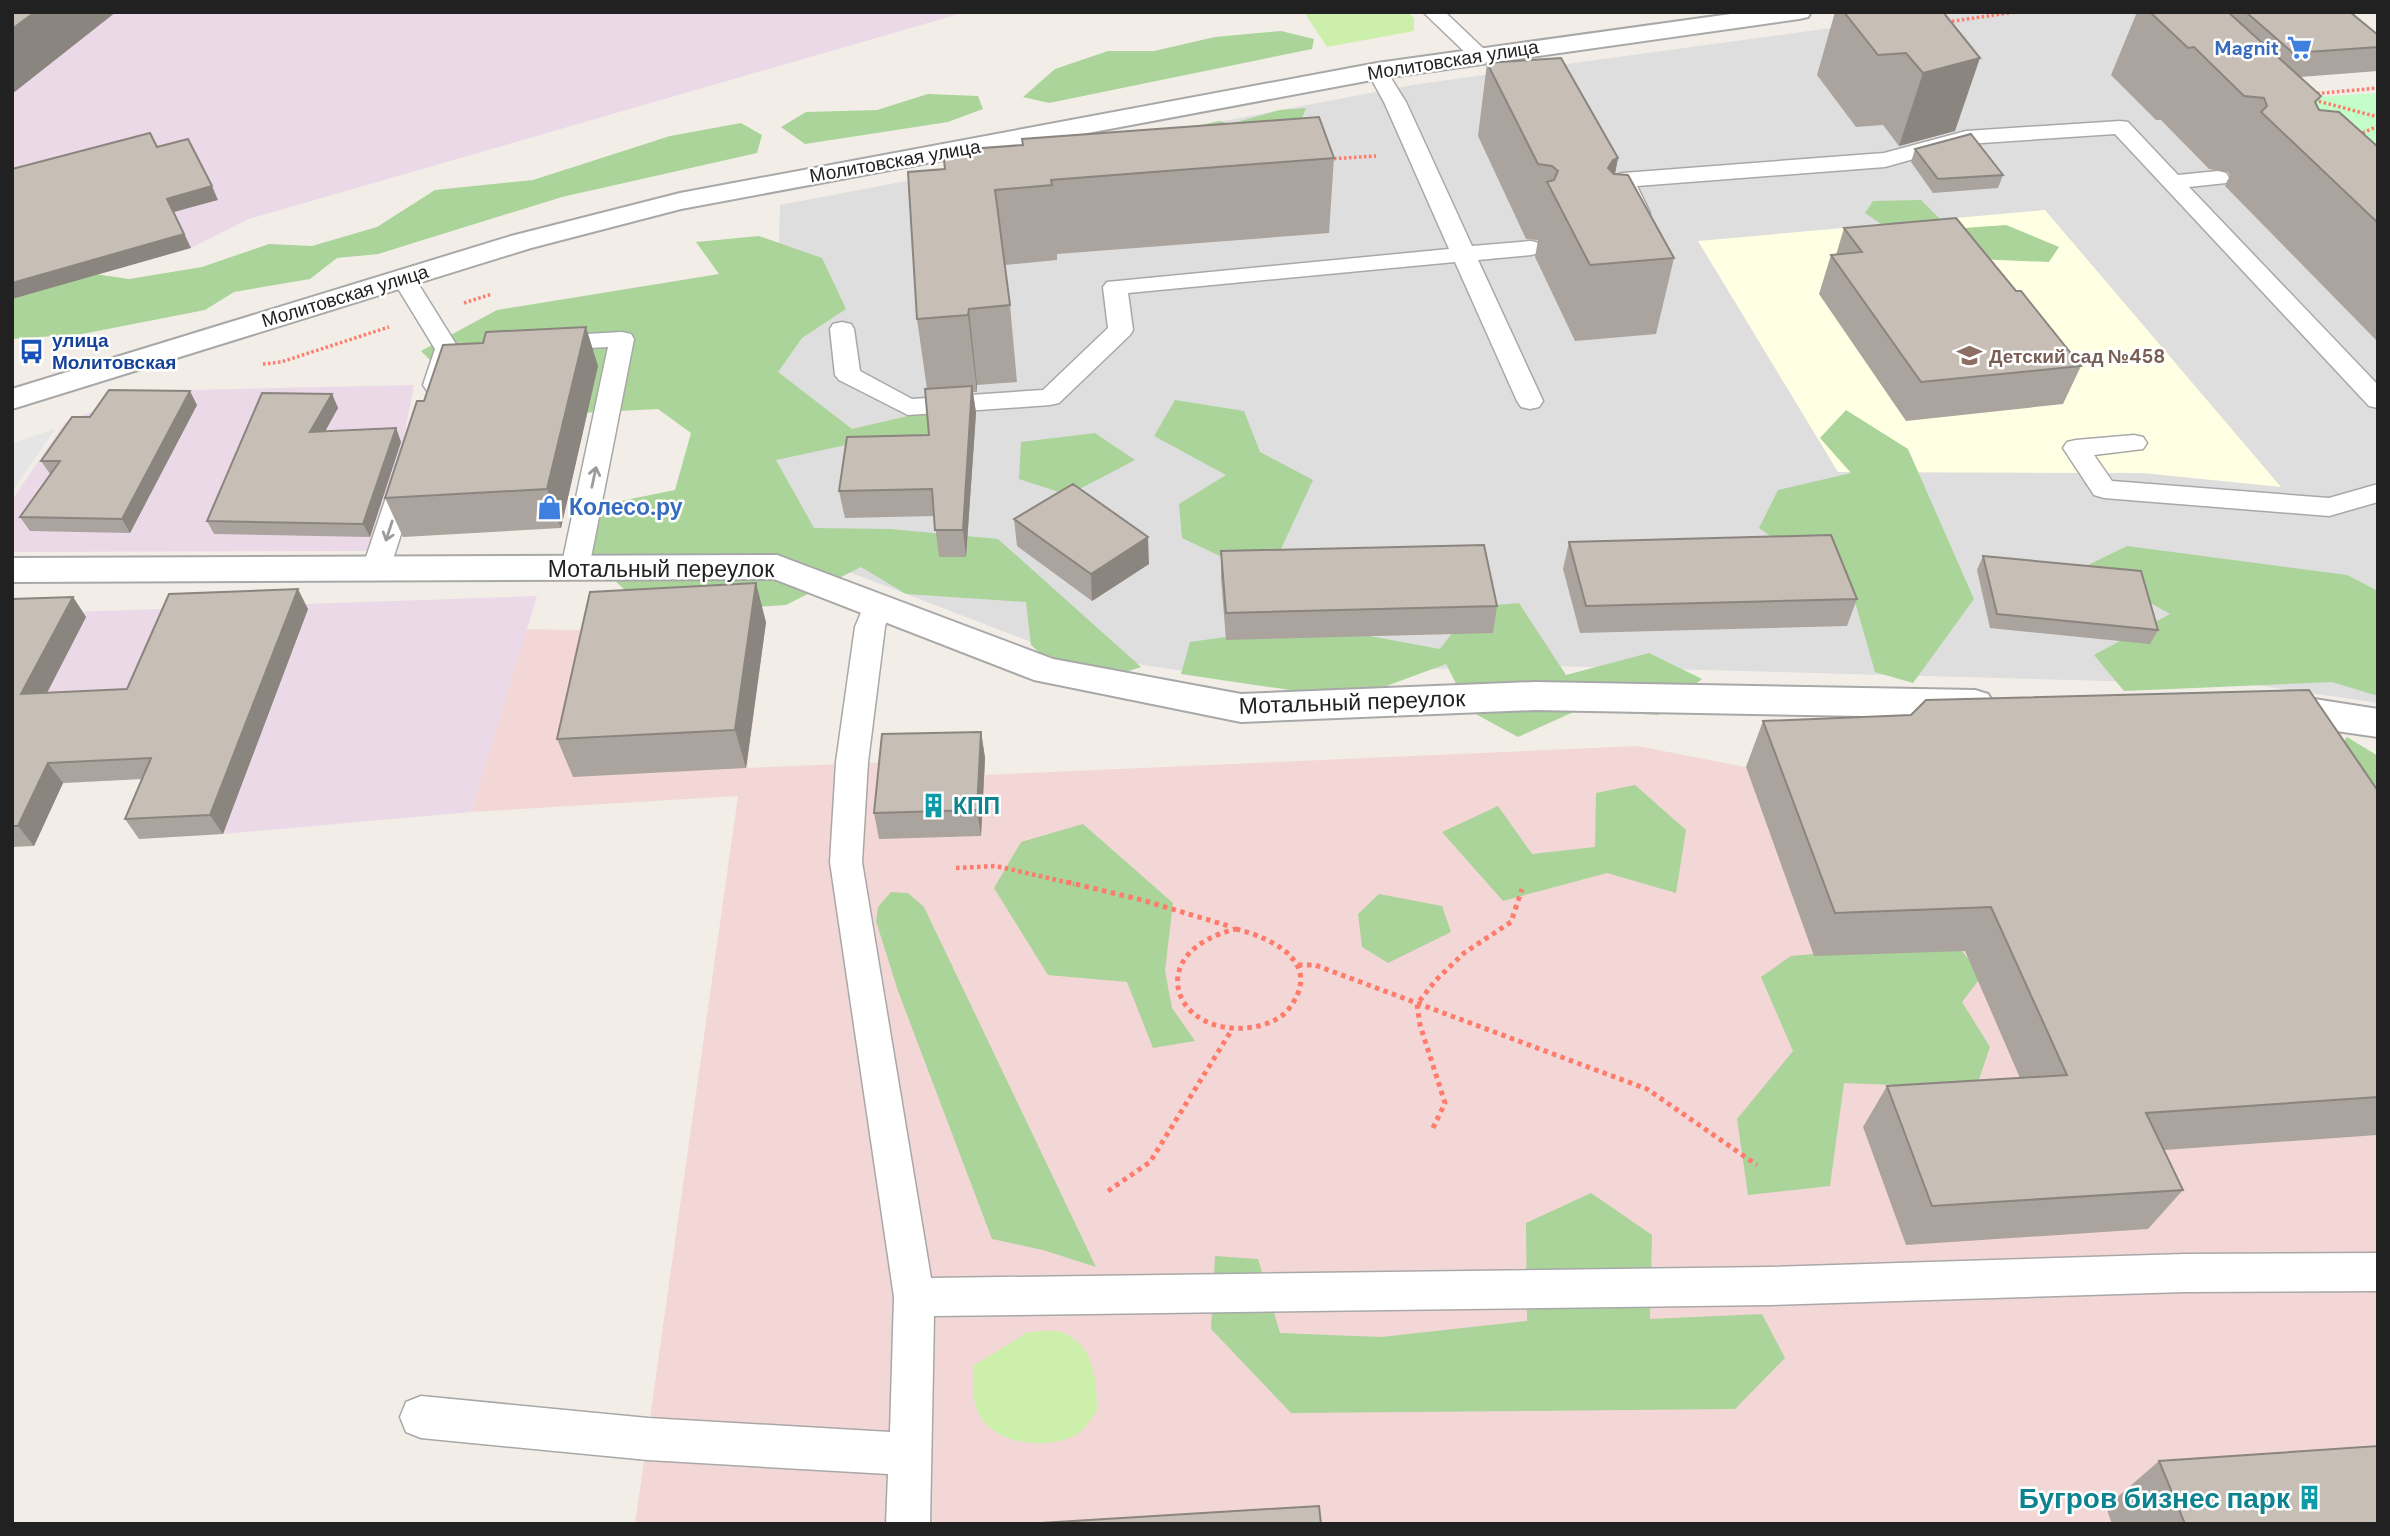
<svg xmlns="http://www.w3.org/2000/svg" width="2390" height="1536" viewBox="0 0 2390 1536" font-family="'DM Sans',sans-serif">
  <style>
    .residential { fill: #dfdede }
    .commercial { fill: #f3d7d6 }
    .industrial { fill: #ebd9e8 }
    .education { fill: #ffffe3 }
    .grass { fill: #ccefab }
    .forest { fill: #aad499 }
    .park { fill: #c3fdc8 }
    .parking { fill: #e5e5e5 }
    .lines { fill: none; stroke-linecap: round; stroke-linejoin: round }
    .service-casing { stroke: #a8a8a8; stroke-width: 3 }
    .minor-casing { stroke: #a8a8a8; stroke-width: 4 }
    .tertiary-casing { stroke: #a8a8a8; stroke-width: 4 }
    .path-far2 { stroke: #ff7b6b; stroke-width: 3.5; stroke-dasharray: 2.5 2.5; stroke-linecap: butt }
    .path-far1 { stroke: #ff7b6b; stroke-width: 4.5; stroke-dasharray: 3.5 3.5; stroke-linecap: butt }
    .path { stroke: #ff7b6b; stroke-width: 5; stroke-dasharray: 4.5 4.5; stroke-linecap: butt }
    .service { fill: #fff; fill-rule: evenodd }
    .minor { fill: #fff; fill-rule: evenodd }
    .tertiary { fill: #fff; fill-rule: evenodd }
    .wall { fill: #aba39d }
    .shaded-wall { fill: #8b857f }
    .building { fill: #c7beb6; stroke: #8b857f; stroke-width: 2 }
    .oneway { stroke: #9b9b9b }
    .labels { text-anchor: middle; dominant-baseline: central; stroke-width: 5; stroke-linejoin: round; paint-order: stroke }
    .far-shop-label { font-size: 19px; font-weight: bold; fill: #366cbe; stroke: #fff; text-anchor: end }
    .far-street-label { font-size: 19px; fill: #212121; stroke: #fff }
    .far-transit-label { font-size: 19px; font-weight: bold; fill: #164399; stroke: #fff; text-anchor: start }
    .far-education-label { font-size: 19px; font-weight: bold; fill: #785e54; stroke: #fff; text-anchor: start }
    .shop-label { font-size: 23px; font-weight: bold; fill: #366cbe; stroke: #fff; text-anchor: start }
    .street-label { font-size: 23px; fill: #212121; stroke: #fff }
    .culture-label { font-size: 23px; font-weight: bold; fill: #0d838f; stroke: #fff; text-anchor: start }
    .near-culture-label { font-size: 28px; font-weight: bold; fill: #0d838f; stroke: #fff; text-anchor: end }
  </style>
  <rect width="100%" height="100%" fill="#f2eee7"/>
  <!-- residential -->
  <path class="residential" d="M1950 12H2158L2378 205V703L2256 685 1519 665 1237 679 1057 652 771 542 780 205 1418 84Z"/>
  <!-- commercial -->
  <path class="commercial" d="M766 622 747 768 985 758V775L1637 746 1746 767 1814 956 2040 948 2130 1152 2378 1135V1524H635L738 796 471 812 526 629 603 631Z"/>
  <!-- industrial -->
  <path class="industrial" d="M12 12H966L249 219 191 248 12 299Z
    M414 385 382 551 12 552V500L65 422 146 391Z
    M537 596 471 812 223 834 139 839 164 778 12 786V614Z"/>
  <!-- education -->
  <path class="education" d="M2045 210 2281 487 2143 473 1838 472 1698 241Z"/>
  <!-- grass -->
  <path class="grass" d="M1304 12H1407L1414 18V31L1327 47Z
    M1028 1332C1037 1332 1052 1329 1061 1332 1095 1344 1097 1382 1097 1411 1091 1418 1084 1431 1076 1435 1042 1452 981 1444 974 1399 972 1389 974 1377 973 1366Z"/>
  <!-- forest -->
  <path class="forest" d="M1281 31 1314 39 1312 49 1049 103 1023 97 1055 69 1108 51H1154L1215 37Z
    M928 94 978 96 983 109 948 122 805 144 781 127 806 112 877 110Z
    M1306 108 1302 118 1258 127 1170 131 1220 121 1230 124 1280 110Z
    M741 123 762 135 757 153 562 197 378 254 337 258 310 279 234 292 205 310 82 334 12 339V292L88 273 129 279 202 267 269 244 312 246 377 227 435 190 533 180 670 136Z
    M1921 200 1950 229 2006 225 2059 247 2049 262 1976 259 1906 241 1865 213 1873 201Z
    M759 236 822 258 846 309 802 338 778 372 852 429 925 412 963 417 956 445H846L776 460 814 528 890 529 998 539 1141 667 1076 687 1031 645 1026 602 906 594 861 567 786 605 648 613 571 537 586 508 675 490 691 433 658 409 540 415 435 365 421 351 497 310 719 274 696 242Z
    M1175 400 1244 411 1260 452 1313 480 1281 549 1362 560 1287 588 1182 538 1179 504 1226 475 1154 436Z
    M1846 410 1908 449 1974 599 1913 683 1875 672 1853 595 1759 528 1778 490 1851 473 1820 438Z
    M1095 433 1135 460 1068 495 1019 479 1021 442Z
    M2127 546 2347 575 2378 591V696L2332 682 2124 691 2094 655 2170 614 2086 566Z
    M1519 603 1566 675 1649 653 1702 679 1658 715 1578 710 1518 737 1470 711 1446 664 1351 699 1181 674 1190 642 1310 625 1440 649 1472 607Z
    M2347 737 2378 756V895L2322 772Z
    M1635 785 1686 830 1676 893 1607 873 1503 901 1442 832 1498 806 1532 854 1595 847 1596 793Z
    M1083 824 1173 903 1165 971 1172 1008 1195 1041 1153 1048 1127 982 1048 975 994 888 1021 842Z
    M891 892 908 893 924 907 1096 1267 1043 1250 992 1239 898 991 876 921 878 907Z
    M1379 894 1442 906 1451 932 1388 963 1362 947 1358 914Z
    M1954 941 1982 976 1962 1002 1990 1047 1976 1088 1844 1083 1830 1186 1748 1195 1737 1119 1793 1051 1761 977 1791 956Z
    M1591 1193 1652 1235 1650 1319 1762 1314 1785 1358 1735 1409 1291 1413 1211 1329 1215 1256 1258 1259 1280 1333 1381 1337 1527 1321 1526 1223Z"/>
  <!-- park -->
  <path class="park" d="M2378 93V177L2295 105 2315 97Z"/>
  <!-- parking -->
  <path class="parking" d="M55 429 12 492V443Z"/>
  <g class="lines">
    <defs>
      <path id="service" d="M1423 12H1445L1486 51 1489 55 1486 59H1472Z
        M1377 65 1384 67 1406 102 1472 246 1531 241 1539 243 1543 248 1539 253 1531 255 1478 260 1543 401 1539 407 1530 409 1521 407 1517 401 1455 262 1128 293 1133 330 1130 335 1059 403 1050 405 908 415 839 380 835 375 830 329 833 324 842 322 851 324 854 329 860 371 912 399 1043 390 1108 328 1103 287 1107 282 1449 249 1384 102 1367 71 1370 67Z
        M2120 121 2128 122 2178 175 2218 171 2226 173 2229 178 2226 183 2189 187 2378 385V408L2369 406 2115 134 1967 144 1885 167 1637 186 1650 213 1647 218H1631L1628 213 1612 180 1615 175 1623 173 1884 153 1966 131Z
        M403 270 411 272 459 349 445 391 436 393 427 391 423 385 435 349 391 277 395 272Z
        M622 332 631 334 634 339 589 568 585 575 575 578 565 575 561 568 608 347 550 350 541 348 538 343 541 338 550 336Z
        M2134 435 2143 437 2147 443 2143 449 2094 455 2112 481 2329 498 2378 484V502L2329 516 2104 498 2094 495 2063 448 2067 442 2076 440Z
        M407 465 417 468 420 474 390 569 386 576 376 579 366 576 362 569 394 474 397 468Z
        M877 595 887 598 891 605 885 627 868 762 862 862 931 1278 1769 1267 2185 1254 2378 1253V1291L2185 1292 1769 1305 934 1316 930 1524H886L888 1474 648 1460 421 1438 406 1432 400 1417 406 1402 421 1396 648 1418 890 1432 894 1297 830 862 836 762 855 627 867 598Z"/>
      <path id="minor" d="M777 555 1053 659 1241 694 1535 682 1975 690 1988 694 1994 704 1988 714 1975 718 1535 710 1241 722 1034 680 774 579 12 582V558Z
        M2273 696H2295L2378 709V737L2260 720 2254 710 2260 700Z"/>
      <path id="tertiary" d="M1745 12H1811L1808 17 1799 19 1377 79 681 209 531 248 12 409V389L511 236 680 193 1377 63Z"/>
    </defs>
    <!-- service casing -->
    <use href="#service" class="service-casing"/>
    <!-- minor casing -->
    <use href="#minor" class="minor-casing"/>
    <!-- tertiary casing -->
    <use href="#tertiary" class="tertiary-casing"/>
    <!-- path-far2 -->
    <path class="path-far2" d="M1947 22 2015 12
      M2312 94 2378 88
      M2314 100 2378 117
      M2358 135 2378 126
      M1329 159 1376 156
      M464 303 492 294
      M263 364 281 362 389 327"/>
    <!-- path-far1 -->
    <path class="path-far1" d="M956 868 996 866 1074 884"/>
    <!-- path -->
    <path class="path" d="M1067 882 1142 900 1232 927
      M1236 929C1276 939 1325 965 1287 1011 1279 1020 1265 1025 1254 1027 1174 1040 1140 952 1236 929Z
      M1298 965H1315L1647 1089 1757 1165
      M1433 1128 1445 1103 1420 1025 1417 1004 1436 980 1464 953 1511 922 1522 889
      M1108 1191 1150 1162 1231 1031"/>
    <!-- service -->
    <use href="#service" class="service"/>
    <!-- minor -->
    <use href="#minor" class="minor"/>
    <!-- tertiary -->
    <use href="#tertiary" class="tertiary"/>
  </g>
  <!-- wall -->
  <path class="wall" d="M1835 12H1943L1955 131 1899 146 1883 125 1856 127 1817 75Z
    M2137 12H2350L2378 35V71L2300 77 2319 110 2378 147V342L2225 186 2230 176 2228 172 2209 169 2161 120H2156L2111 75Z
    M1487 63 1618 158 1615 174 1674 258 1656 334 1575 341 1535 257 1538 240 1526 239 1478 136Z
    M1915 149 2003 175 1998 188 1933 193 1911 162Z
    M1334 158 1329 233 1057 254V260L1005 265 1010 305 1017 382 977 385V392H973L976 413 966 557H939L934 516 845 518 839 491 929 435 927 389 917 319 908 172Z
    M1844 228 2016 291 2081 366 2063 404 1906 421 1819 294 1831 255H1836Z
    M483 343 598 366 561 528 403 537 385 498 424 401Z
    M332 394 338 408 325 431 396 428 401 442 370 537 214 534 207 521Z
    M197 405 130 533 30 531 20 517 50 474 41 461 90 417Z
    M1014 519 1149 564 1092 601 1017 546Z
    M1569 542 1857 599 1847 626 1580 633 1563 569Z
    M1221 551 1497 606 1493 633 1226 640 1221 578Z
    M1983 556 2158 630 2150 644 1990 628 1977 570Z
    M73 597 86 617 47 693 127 689 308 609 223 834 139 839 125 819 142 779 63 783 34 846 12 847V599Z
    M766 622 746 768 573 777 557 739Z
    M1763 721 2378 791V1135L2164 1150 2183 1190 2148 1229 1906 1245 1863 1127 1887 1086 2020 1078 1965 951 1814 956 1746 767Z
    M981 732 985 758 981 836 879 839 874 813Z
    M2159 1461 2378 1524H2112L2106 1507Z"/>
  <!-- shaded-wall -->
  <path class="shaded-wall" d="M35 12H116L12 94V29Z
    M1980 58 1955 131 1899 146 1923 73Z
    M1618 158 1603 233 1608 168 1613 160Z
    M212 186 218 200 174 212 191 248 12 299V283L167 199Z
    M969 309 977 385V392L968 315Z
    M586 327 598 366 561 528 547 489Z
    M972 386 976 413 966 557 963 530Z
    M190 391 197 405 130 533 122 519Z
    M332 394 338 408 317 446 310 432Z
    M396 428 401 442 370 537 363 524Z
    M1148 537 1149 564 1092 601 1091 574Z
    M756 583 766 622 746 768 735 730Z
    M298 589 308 609 223 834 210 815Z
    M73 597 86 617 36 714 21 694Z
    M981 732 985 758 981 836 977 810Z
    M48 763 63 783 34 846 18 826Z"/>
  <!-- building -->
  <path class="building" d="M12 12H35L12 29Z
    M1844 12H1943L1980 58 1923 73 1906 53 1878 55Z
    M2150 12H2228L2321 96 2315 102 2319 110 2339 112 2378 147V223L2261 112 2267 106 2264 98 2244 96 2194 47 2188 48Z
    M2246 12H2350L2378 35V47L2293 53Z
    M1561 58 1618 158 1613 160 1608 168 1614 174 1628 175 1674 258 1590 265 1547 182 1554 180 1558 171 1552 166 1538 164 1487 63Z
    M1319 117 1334 158 1051 180 1052 185 995 190 1010 305 969 309 968 315 917 319 908 172 945 169 943 151 1023 145 1022 139Z
    M150 133 157 147 188 139 212 186 167 199 184 234 12 283V169Z
    M1971 134 2003 175 1938 179 1915 149Z
    M1956 218 2016 291H2021L2081 366 1921 382 1831 255 1862 252 1844 228Z
    M586 327 547 489 385 498 417 401H424L443 345 483 343 486 332Z
    M972 386 963 530H935L932 489 839 491 847 437 929 435 925 389Z
    M109 390 190 391 122 519 20 517 60 461H41L72 417H90Z
    M262 393 332 394 310 432 396 428 363 524 207 521Z
    M1073 484 1148 537 1091 574 1014 519Z
    M1831 535 1857 599 1586 606 1569 542Z
    M1484 545 1497 606 1226 613 1221 551Z
    M1983 556 2141 571 2158 630 1997 614Z
    M756 583 735 730 557 739 590 592Z
    M298 589 210 815 125 819 151 758 48 763 18 826H12V599L73 597 21 694 127 689 169 594Z
    M2309 690 2378 791V1097L2146 1113 2183 1190 1932 1206 1887 1086 2067 1075 1991 907 1835 913 1763 721 1911 715 1926 700Z
    M981 732 977 810 874 813 882 734Z
    M2378 1446V1524H2185L2159 1461Z
    M1319 1506 1321 1524H1024Z"/>
  <!-- one-way arrows -->
  <defs><path id="oneway-shaft" d="M-6 0H5M1.5-3L5.5 0L1.5 3" fill="none" stroke-width="1.6" stroke-linecap="round" stroke-linejoin="round" transform="scale(1.75)"/></defs>
  <g class="oneway">
    <use href="#oneway-shaft" transform="translate(594 477) rotate(-78)"/>
    <use href="#oneway-shaft" transform="translate(389 531) rotate(108)"/>
  </g>
  <!-- icons -->
  <defs>
    <symbol id="supermarket-bare" viewBox="-9 -9 18 18"><path d="M-6-5.5h2.5l.6 2H6L4.5 2H-2.5L-4.4-4H-6ZM-1.5 3.2a1.3 1.3 0 1 0 .1 0ZM3 3.2a1.3 1.3 0 1 0 .1 0Z" fill="#3f7fe0" stroke="#fff" stroke-width="2.5" paint-order="stroke"/></symbol>
    <symbol id="bus-bare" viewBox="-9 -9 18 18"><path d="M-5-6H5V4H4V6H2V4H-2V6H-4V4H-5ZM-3.5-4V0h7V-4ZM-3.5 1.2v1.5H-2V1.2ZM2 1.2v1.5H3.5V1.2Z" fill="#1a4fb4" stroke="#fff" stroke-width="2.5" paint-order="stroke"/></symbol>
    <symbol id="school-bare" viewBox="-9 -9 18 18"><path d="M0-5L7-2L0 1L-7-2ZM-4 1L0 2.5L4 1V4Q0 6-4 4Z" fill="#8d6e63" stroke="#fff" stroke-width="2.5" paint-order="stroke"/></symbol>
    <symbol id="shop-bare" viewBox="-9 -9 18 18"><path d="M-5-2.5h2.3a2.7 3.5 0 0 1 5.4 0H5L5.5 6h-11ZM-1.5-2.5h3a1.5 2.3 0 0 0-3 0Z" fill="#3f7fe0" stroke="#fff" stroke-width="2.5" paint-order="stroke"/></symbol>
    <symbol id="building-bare" viewBox="-9 -9 18 18"><path d="M-4-6H4V6H1V3H-1V6H-4ZM-2.5-4.3h1.7v1.8h-1.7ZM.8-4.3h1.7v1.8H.8ZM-2.5-1h1.7V.8h-1.7ZM.8-1h1.7V.8H.8Z" fill="#0f9aa8" stroke="#fff" stroke-width="2.5" paint-order="stroke"/></symbol>
  </defs>
  <g fill-rule="evenodd">
    <use href="#supermarket-bare" x="2282" y="30" width="35" height="35"/>
    <use href="#bus-bare" x="14" y="334" width="35" height="35"/>
    <use href="#school-bare" x="1952" y="338" width="35" height="35"/>
    <use href="#shop-bare" x="532" y="490" width="35" height="35"/>
    <use href="#building-bare" x="916" y="788" width="35" height="35"/>
    <use href="#building-bare" x="2292" y="1480" width="35" height="35"/>
  </g>
  <g class="labels">
    <!-- far-shop labels -->
    <g class="far-shop-label">
      <text x="2279" y="48">Magnit</text>
    </g>
    <!-- far-street labels -->
    <g class="far-street-label">
      <text transform="translate(1453 60) rotate(-9)">Молитовская улица</text>
      <text transform="translate(895 161) rotate(-10)">Молитовская улица</text>
      <text transform="translate(345 296) rotate(-17)">Молитовская улица</text>
    </g>
    <!-- far-transit labels -->
    <g class="far-transit-label">
      <text x="52" y="340">улица<tspan x="52" dy="22">Молитовская</tspan></text>
    </g>
    <!-- far-education labels -->
    <g class="far-education-label">
      <text x="1989" y="356">Детский сад №458</text>
    </g>
    <!-- shop labels -->
    <g class="shop-label">
      <text x="569" y="507">Колесо.ру</text>
    </g>
    <!-- street labels -->
    <g class="street-label">
      <text x="661" y="569">Мотальный переулок</text>
      <text transform="translate(1352 702) rotate(-2)">Мотальный переулок</text>
    </g>
    <!-- culture labels -->
    <g class="culture-label">
      <text x="953" y="806">КПП</text>
    </g>
    <!-- near-culture labels -->
    <g class="near-culture-label">
      <text x="2290" y="1498">Бугров бизнес парк</text>
    </g>
  </g>
  <!-- border -->
  <rect width="2390" height="1536" fill="none" stroke="#212121" stroke-width="28"/>
</svg>
